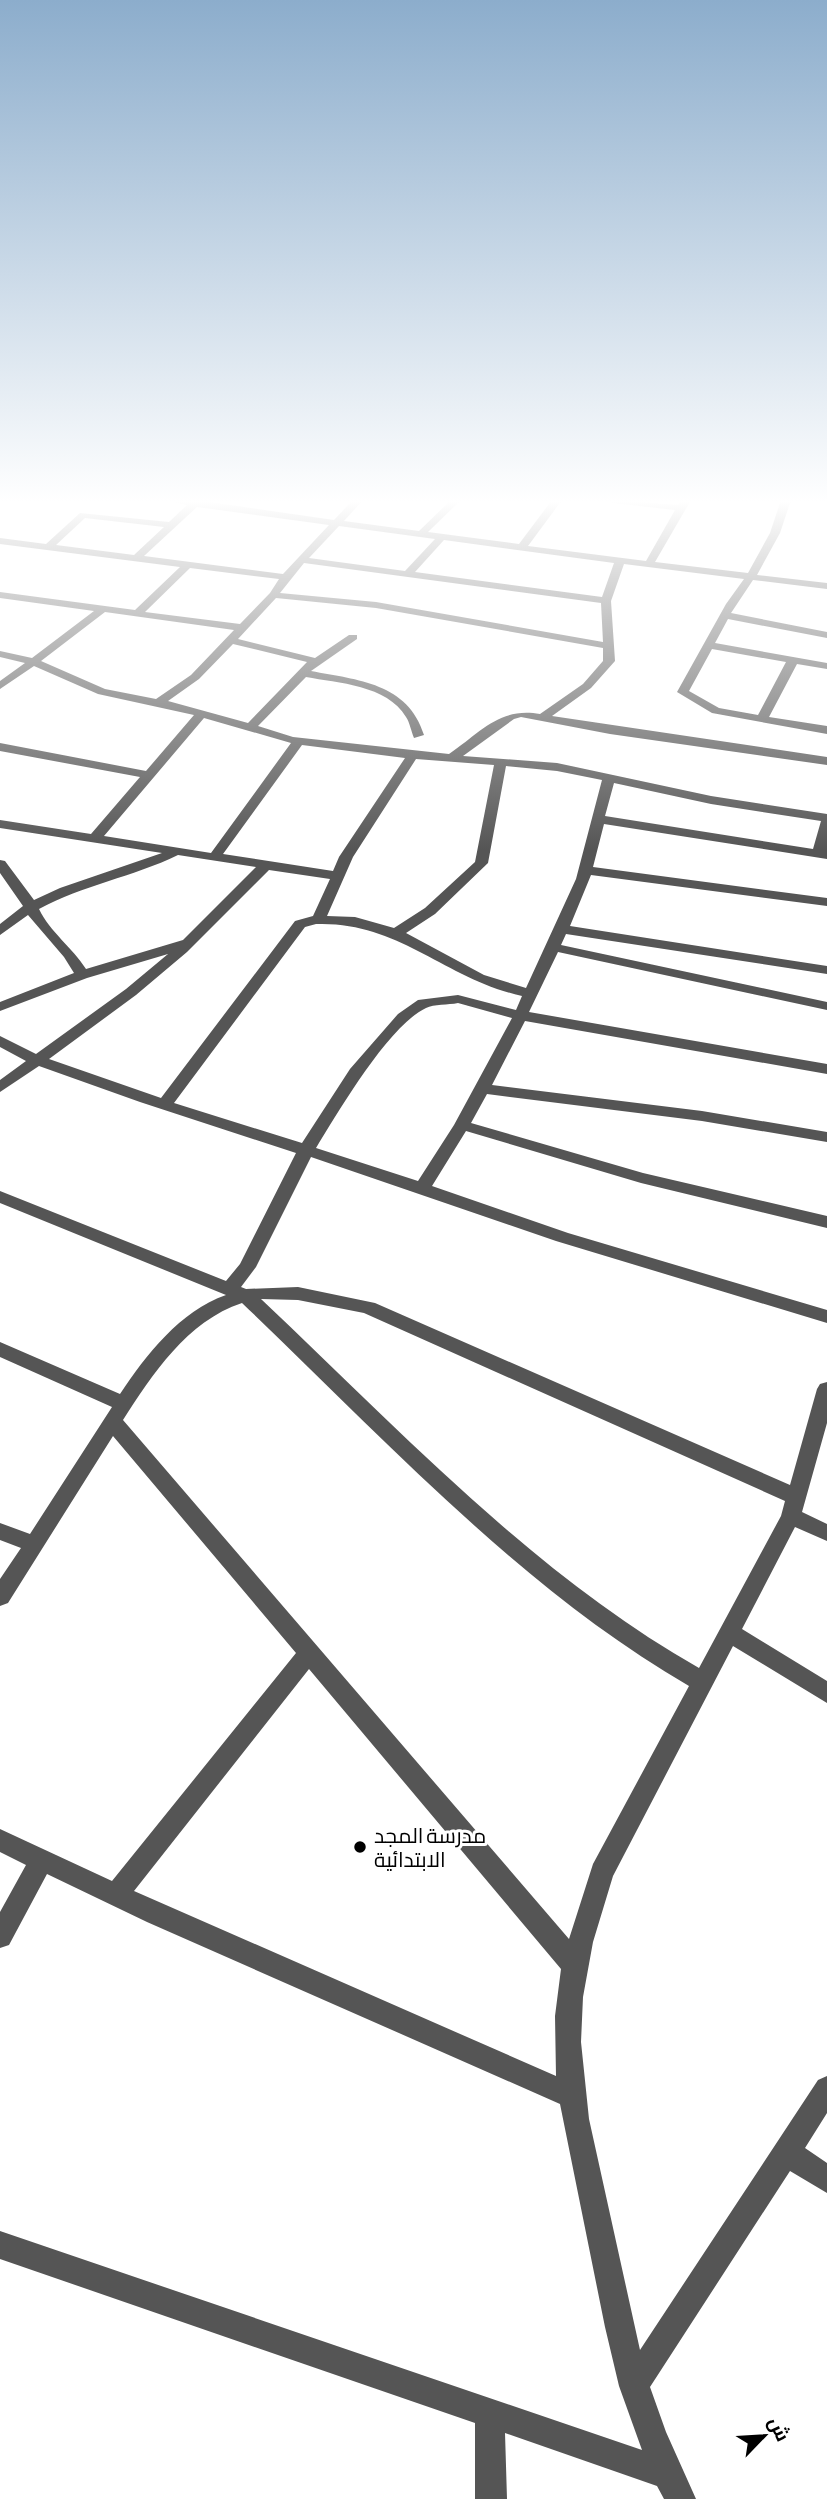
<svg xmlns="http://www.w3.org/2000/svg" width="827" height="2499" viewBox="0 0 827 2499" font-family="'Asap Condensed',Cairo,sans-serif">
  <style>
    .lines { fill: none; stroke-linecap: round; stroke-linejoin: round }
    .minor { fill: #555; fill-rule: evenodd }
    .poi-dot { fill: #000; stroke: #fff; stroke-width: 2.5 }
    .labels { text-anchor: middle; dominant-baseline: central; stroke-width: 6; stroke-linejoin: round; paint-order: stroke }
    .near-poi-label { font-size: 21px; fill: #000; stroke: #fff; text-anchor: start }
  </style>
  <rect width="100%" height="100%" fill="#fff"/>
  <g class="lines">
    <!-- minor -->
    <path class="minor" d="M163 500H195L334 520 353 500H363L344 521 419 531 451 500H461L428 532 519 544 552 500H562L528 546 646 561 675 510 614 503 609 500 678 505 681 500H691L655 562 748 573 770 533 781 500H791L780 533 757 575 827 583V589L753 580 731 613 827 632V638L728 619 715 643 827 663V669L797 664 769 717 827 726V734L712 713 677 692 726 604 744 579 624 564 611 601 615 661 591 688 552 716 827 757V765L610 734 521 717 514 719 463 756 557 763 711 796 827 814V859L604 824 593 867 827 898V906L591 875 570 926 827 966V974L566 934 561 945 827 1002V1010L558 952 529 1012 827 1064V1074L525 1021 492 1085 702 1111 827 1132V1142L702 1121 487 1094 471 1123 643 1173 827 1216V1228L641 1183 466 1131 432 1186 568 1233 827 1310V1323L556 1241 311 1157 256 1267 241 1287 246 1289 298 1287 375 1303 790 1485 817 1389 820 1384 827 1382V1423L802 1512 827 1524V1541L795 1527 742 1629 827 1681V1703L733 1646 613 1876 593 1942 583 1997 581 2042 589 2119 640 2350 818 2080 827 2076V2113L805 2148 827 2163V2193L790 2171 650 2387 666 2432 696 2499H664L657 2486 505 2433 507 2499H475V2423L0 2259V2231L642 2450 619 2386 605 2327 560 2104 147 1922 47 1874 9 1945 0 1948V1912L26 1865 0 1852V1829L112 1881 296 1653 113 1436 8 1603 0 1606V1579L21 1548 0 1540V1523L30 1534 112 1407 0 1357V1342L120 1394C146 1355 180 1311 226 1295L0 1203V1191L226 1281 240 1264 296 1153 140 1102 39 1066 0 1092V1080L26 1061 0 1047V1036L36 1054 126 989 168 954 87 978 0 1011V1002L74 973 64 957 28 915 0 935V924L23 906 0 873V860L5 861 34 900 60 888 162 853 0 828V820L91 834 140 777 0 751V743L146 771 194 715 98 694 34 666 0 689V681L25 663 0 657V651L32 658 94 611 0 598V592L135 610 180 567 0 544V538L46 544 80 513 169 522 187 505ZM197 507 329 525 283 574 144 556ZM85 518 164 527 134 555 56 545ZM339 526 435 539 405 571 309 558ZM444 540 614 563 602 597 415 572ZM304 563 601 603 603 642 376 602 280 593ZM190 568 279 579 270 593 240 624 145 612ZM276 598 376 608 603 648V661L583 684 540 714C499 707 481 732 449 754L293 737 258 726 306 677C338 683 387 685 406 717 410 723 411 731 414 738L424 735C408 683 358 680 311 671L357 639V635H349L315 658 238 639ZM105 612 234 630 191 675 156 699 105 689 41 661ZM233 644 307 662 248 723 168 701 199 679ZM712 649 786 662 758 715 719 708 689 691ZM204 718 291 743 211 853 104 836ZM302 745 405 758 339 857 333 871 223 854ZM416 759 494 765 475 862 425 908 394 928 355 917 327 916 353 857ZM506 766 557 771 602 780 576 879 526 988 484 975 406 933 435 914 488 863ZM614 783 711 804 821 821 813 849 605 816ZM178 855 256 867 183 940 86 969C72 947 50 932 39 909 83 885 133 877 178 855ZM269 870 330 879 313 916 295 921 161 1098 49 1059 136 995 187 952ZM316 924C399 921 443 978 522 996L516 1010 458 995 418 1000 398 1014 350 1069 302 1143 174 1103 305 927ZM458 1003 512 1018 454 1125 418 1181 316 1148C338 1112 389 1025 426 1008 434 1004 448 1005 458 1003ZM261 1299 298 1300 364 1313 785 1501 781 1516 699 1668C533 1574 399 1429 261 1299ZM242 1303C384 1438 519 1587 689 1686L593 1864 569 1939 123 1420C152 1375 187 1321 242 1303ZM309 1669 561 1969 555 2016 556 2076 134 1891Z"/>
  </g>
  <!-- sky -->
  <linearGradient id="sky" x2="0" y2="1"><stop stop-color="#8cadcc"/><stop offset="0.59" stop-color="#fff"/><stop offset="1" stop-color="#fff" stop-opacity="0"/></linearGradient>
  <rect width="827" height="850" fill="url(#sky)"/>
  <!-- markers -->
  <circle class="poi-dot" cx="360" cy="1847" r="7"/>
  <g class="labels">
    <!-- near-poi labels -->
    <g class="near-poi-label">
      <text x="374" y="1835">مدرسة المجد<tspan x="374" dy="24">الابتدائية</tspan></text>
    </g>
  </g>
  <!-- north arrow -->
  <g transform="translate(764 2436) rotate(65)" stroke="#ffffff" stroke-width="5" paint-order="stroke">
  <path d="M0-5L12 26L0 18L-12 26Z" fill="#000000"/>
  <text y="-10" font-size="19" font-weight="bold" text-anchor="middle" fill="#000000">ش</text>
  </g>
</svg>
